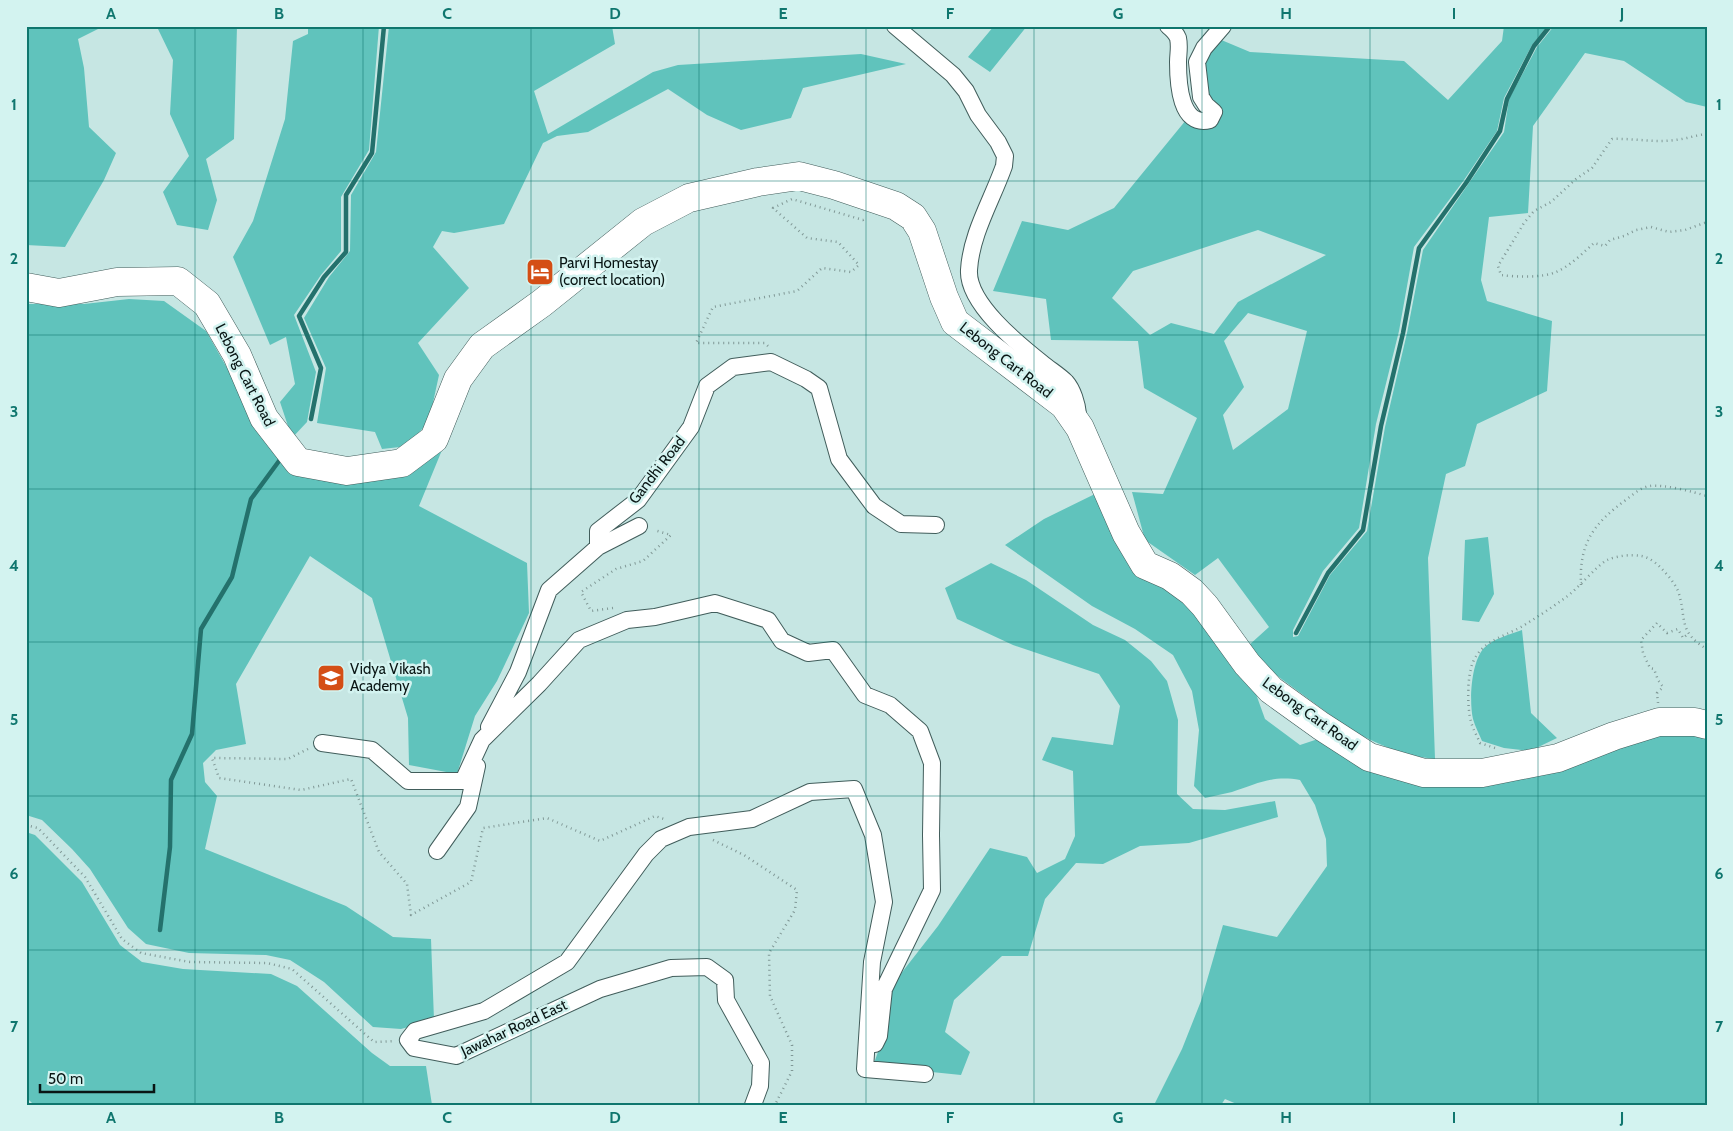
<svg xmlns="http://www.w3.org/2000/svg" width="1733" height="1131" viewBox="0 0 1733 1131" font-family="Cabin,sans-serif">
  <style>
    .forest { fill: #60c3bc; fill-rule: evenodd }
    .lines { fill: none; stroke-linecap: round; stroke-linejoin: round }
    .stream { stroke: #24716c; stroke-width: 4.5 }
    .street-casing { stroke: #415d5b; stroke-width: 18 }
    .highway-casing { stroke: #415d5b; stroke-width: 29 }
    .path { stroke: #809896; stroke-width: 2.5; stroke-dasharray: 1 4; stroke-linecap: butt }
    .street { stroke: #fff; stroke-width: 16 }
    .highway { stroke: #fff; stroke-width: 28 }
    .grid { fill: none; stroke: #0f766e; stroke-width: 1; stroke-opacity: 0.55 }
    .labels { text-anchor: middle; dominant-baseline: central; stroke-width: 5; stroke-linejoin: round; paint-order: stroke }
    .poi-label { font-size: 15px; fill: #091514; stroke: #d3f3f0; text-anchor: start }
    .street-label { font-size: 15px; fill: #091514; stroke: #d3f3f0 }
    .neatline { fill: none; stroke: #0f766e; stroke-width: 2 }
    .grid-label { font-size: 16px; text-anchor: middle; font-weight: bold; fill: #0f766e }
  </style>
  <rect width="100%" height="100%" fill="#c6e6e3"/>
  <!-- forest -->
  <path class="forest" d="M26 26H104L78 39 84 68 89 127 116 153 104 180 65 247 26 245Z
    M139 26H237L234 139 206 159 217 200 208 230 177 225 163 192 189 156 170 114 173 60 158 29Z
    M308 26H379L369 150 341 197V251L321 275 294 315 316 372 307 422 292 438 280 402 295 384 286 337 270 345 233 257 253 221 285 119 293 41 308 34Z
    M389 26H612L615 44 534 91 548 134 653 72 678 65 861 54 906 64 803 88 791 118 741 130 707 115 668 89 588 132 557 136 543 143 504 224 454 233 442 231 433 247 469 288 418 343 439 375 429 421 417 435 400 447 382 449 375 432 317 423 326 368 304 318 329 277 350 251 351 195 376 152Z
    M994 26H1027L990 72 968 57Z
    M1504 26H1547L1532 45 1504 98 1497 131 1464 180 1414 247 1399 331 1376 424 1359 528 1323 571 1293 630V637L1298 636 1330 575 1367 531 1385 427 1407 333 1423 250 1504 132 1509 99 1537 47 1554 26H1707V107L1686 102 1624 61 1585 53 1533 126 1528 213 1489 217 1481 280 1487 301 1552 321 1547 391 1477 424 1465 466 1446 474 1428 558 1435 759 1405 755 1375 742 1352 731 1268 669 1248 646 1269 627 1218 558 1195 575 1145 540 1132 492 1163 494 1197 418 1144 388 1138 341 1051 340 1046 299 993 291 1022 221 1068 230 1114 208 1186 120 1211 123 1203 95 1200 64 1219 39 1250 52 1404 61 1448 100 1502 41ZM1258 230 1326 255 1238 302 1214 334 1171 323 1150 335 1112 298 1133 271ZM1248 313 1307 331 1288 409 1233 450 1223 415 1244 387 1224 341Z
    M129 299 164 301 206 331 263 431 336 477 449 433 419 506 527 563 529 613 497 681 475 716 457 774 409 765 408 718 372 598 310 556 236 684 246 744 216 750 203 763 205 782 217 796 205 849 346 906 393 937 431 939 434 1020 401 1029 373 1027 324 982 290 960 266 955 189 953 146 944 128 928 90 869 72 849 42 820 26 815V304H84Z
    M1101 491 1142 568 1221 633 1256 694 1265 719 1300 745 1318 739 1423 778 1655 733 1685 734 1707 737V1105H1239L1225 1099 1221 1105H1154L1182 1049 1201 1001 1223 925 1277 937 1327 866 1326 839 1315 805 1300 780C1272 775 1257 784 1232 792 1223 794 1214 796 1205 798L1194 786 1199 730 1192 691 1173 655 1135 629 1092 606 1005 545 1044 519Z
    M1488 537 1494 594 1479 622 1462 620 1465 540Z
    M991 563 1026 580 1093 625 1125 640 1151 661 1167 681 1178 720 1177 794 1193 809 1225 810 1275 801 1278 817 1189 843 1140 846 1103 864 1076 863 1045 899 1028 956H1002L954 1000 945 1032 970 1052 961 1075 873 1066 884 1035 889 989 938 926 990 848 1027 857 1037 873 1065 859 1075 836 1073 771 1042 760 1052 737 1113 745 1120 706 1099 674 1013 645 957 619 945 588Z
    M1522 630 1531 713 1557 738 1530 751 1504 748 1482 741C1479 734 1475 726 1473 719 1469 701 1471 662 1484 648 1494 638 1509 635 1522 630Z
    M26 832 35 835 82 882 120 945 142 962 183 969 271 974 297 986 372 1053 390 1066H426L432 1105H34L26 1097Z"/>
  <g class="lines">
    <!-- stream -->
    <path class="stream" d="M311 419 321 368 299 316 324 277 346 252V195L372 153 384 26
      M1296 633 1328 573 1363 530 1381 426 1403 333 1419 248 1466 183 1500 131 1507 99 1534 46 1550 26
      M160 930 170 847 171 780 192 734 201 629 232 577 251 499 279 461"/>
    <defs>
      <path id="street" d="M895 26 953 75 966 91 978 115 998 142 1005 156 1004 166C992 200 971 234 969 270 967 303 1018 344 1042 363 1049 369 1059 375 1066 382 1073 390 1077 404 1078 414
        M1168 26C1173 30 1176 33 1178 38 1180 47 1178 54 1178 62 1178 83 1180 128 1210 120L1214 112 1206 105 1201 97 1197 62 1204 48 1223 26
        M598 547 639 526
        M489 727 518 672 549 590 598 547V531L638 500 691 427 707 386 733 367 771 362 806 379 819 388 839 459 874 506 901 524 936 525
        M322 743 372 750 408 781H463L482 740 539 684 579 640 627 620 655 617 715 603 768 620 782 641 808 653 833 650 865 695 890 705 920 731 932 763 931 835 932 890 884 989 879 1036 875 1044
        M437 851 468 807 477 766
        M865 1069 925 1074
        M753 1105 760 1086 761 1063 726 1000 725 980 707 967 671 968 600 989 456 1056 414 1048 408 1040 415 1031 484 1011 567 962 646 854 661 839 689 827 752 819 810 792 854 789 873 835 884 902 872 962 865 1069"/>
      <path id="highway" d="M26 287 59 293 117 282 178 281 207 304 237 355 264 418 298 462 347 471 402 463 434 439 458 379 482 346 542 303 643 222 689 198 758 182 799 176 834 185 896 206 913 217 922 231 944 297 955 322 1064 405 1080 428 1126 533 1145 565 1170 576 1192 592 1205 606 1247 664 1271 690 1321 726 1369 757 1424 773H1482L1558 758 1614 736 1659 722H1695L1707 725"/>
    </defs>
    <!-- street casing -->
    <use href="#street" class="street-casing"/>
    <!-- highway casing -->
    <use href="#highway" class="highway-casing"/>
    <!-- path -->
    <path class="path" d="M1707 134C1696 135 1686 139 1675 140 1654 143 1633 138 1612 139L1592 168 1576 179 1551 202 1534 211 1524 223 1498 266 1501 275C1517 277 1542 278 1556 272 1570 266 1583 253 1594 243L1605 246 1610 240 1624 236 1636 230 1651 227 1669 232 1685 230 1707 222
      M768 346 765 343H696L713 307 797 291 822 268 851 272 859 265 838 242 807 238 773 208 792 199 863 220 867 218
      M1581 585C1579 543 1593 524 1627 499 1634 494 1641 487 1650 486 1663 484 1694 492 1707 496
      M613 608 591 611 581 592 616 569 643 561 671 535 654 530
      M1658 703 1657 693 1663 687 1658 680 1654 669 1650 668 1643 653 1641 640 1657 623 1667 633 1678 629 1683 638 1688 634
      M1495 748 1480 743C1477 736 1473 729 1471 722 1467 707 1467 676 1473 662 1482 641 1503 637 1521 627 1536 618 1551 608 1565 598 1579 588 1595 567 1607 560 1616 556 1631 554 1641 556 1648 557 1655 562 1660 567 1667 574 1674 582 1678 591 1687 617 1677 632 1707 649
      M308 749 288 759 212 758 219 778 301 790 351 779 379 852 407 884 411 915 471 882 483 828 547 818 600 841 655 816 667 820
      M26 825 38 828 85 877 122 939 141 953 190 962 267 963 292 969 374 1042 395 1041
      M713 840 744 855 797 890 795 910 769 953 770 996 792 1045V1071L775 1105"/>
    <!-- street -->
    <use href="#street" class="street"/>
    <!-- highway -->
    <use href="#highway" class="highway"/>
  </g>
  <!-- grid -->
  <path class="grid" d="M195 26V1105M363 26V1105M531 26V1105M699 26V1105M866 26V1105M1034 26V1105M1202 26V1105M1370 26V1105M1538 26V1105M26 181H1707M26 335H1707M26 489H1707M26 642H1707M26 796H1707M26 950H1707"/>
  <!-- icons -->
  <defs>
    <symbol id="hotel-square" viewBox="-11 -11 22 22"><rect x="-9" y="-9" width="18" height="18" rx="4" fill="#d44e15" stroke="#d3f3f0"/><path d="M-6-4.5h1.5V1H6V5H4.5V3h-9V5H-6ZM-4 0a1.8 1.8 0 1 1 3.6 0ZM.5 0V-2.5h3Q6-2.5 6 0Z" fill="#fff"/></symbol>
    <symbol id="school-square" viewBox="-11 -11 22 22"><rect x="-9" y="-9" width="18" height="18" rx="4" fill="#d44e15" stroke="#d3f3f0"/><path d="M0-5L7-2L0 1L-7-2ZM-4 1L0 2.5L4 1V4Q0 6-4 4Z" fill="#fff"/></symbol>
  </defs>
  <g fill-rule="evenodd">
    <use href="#hotel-square" x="524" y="256" width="32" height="32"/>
    <use href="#school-square" x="315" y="662" width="32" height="32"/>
  </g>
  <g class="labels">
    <!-- poi labels -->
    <g class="poi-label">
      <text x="559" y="263">Parvi Homestay<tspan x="559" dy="17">(correct location)</tspan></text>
      <text x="350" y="669">Vidya Vikash<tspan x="350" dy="17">Academy</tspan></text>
    </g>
    <!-- street labels -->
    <g class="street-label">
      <text transform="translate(1006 360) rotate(38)">Lebong Cart Road</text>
      <text transform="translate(245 375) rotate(63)">Lebong Cart Road</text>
      <text transform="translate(657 470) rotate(-52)">Gandhi Road</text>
      <text transform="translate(1310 714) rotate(36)">Lebong Cart Road</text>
      <text transform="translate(514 1028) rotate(-25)">Jawahar Road East</text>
    </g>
  </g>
  <!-- border -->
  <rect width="1733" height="1131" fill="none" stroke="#d3f3f0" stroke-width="55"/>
  <!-- scale -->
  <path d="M40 1084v8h114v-8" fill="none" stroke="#091514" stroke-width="2.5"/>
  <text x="48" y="1084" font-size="15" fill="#091514" stroke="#d3f3f0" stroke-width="4" paint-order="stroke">50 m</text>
  <rect x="28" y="28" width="1678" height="1076" class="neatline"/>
  <g class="grid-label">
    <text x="111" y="19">A</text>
    <text x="279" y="19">B</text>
    <text x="447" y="19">C</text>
    <text x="615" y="19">D</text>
    <text x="783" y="19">E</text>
    <text x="950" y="19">F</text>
    <text x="1118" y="19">G</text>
    <text x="1286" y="19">H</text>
    <text x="1454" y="19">I</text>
    <text x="1622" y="19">J</text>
    <text x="14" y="110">1</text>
    <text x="1719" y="110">1</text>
    <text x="14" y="264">2</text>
    <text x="1719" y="264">2</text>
    <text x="14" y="417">3</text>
    <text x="1719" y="417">3</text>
    <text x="14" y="571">4</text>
    <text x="1719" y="571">4</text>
    <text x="14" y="725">5</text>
    <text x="1719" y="725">5</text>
    <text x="14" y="879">6</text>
    <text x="1719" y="879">6</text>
    <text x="14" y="1032">7</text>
    <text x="1719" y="1032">7</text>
    <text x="111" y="1123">A</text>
    <text x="279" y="1123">B</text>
    <text x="447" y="1123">C</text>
    <text x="615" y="1123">D</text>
    <text x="783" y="1123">E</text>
    <text x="950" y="1123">F</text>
    <text x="1118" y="1123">G</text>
    <text x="1286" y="1123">H</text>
    <text x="1454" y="1123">I</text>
    <text x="1622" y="1123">J</text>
  </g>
</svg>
